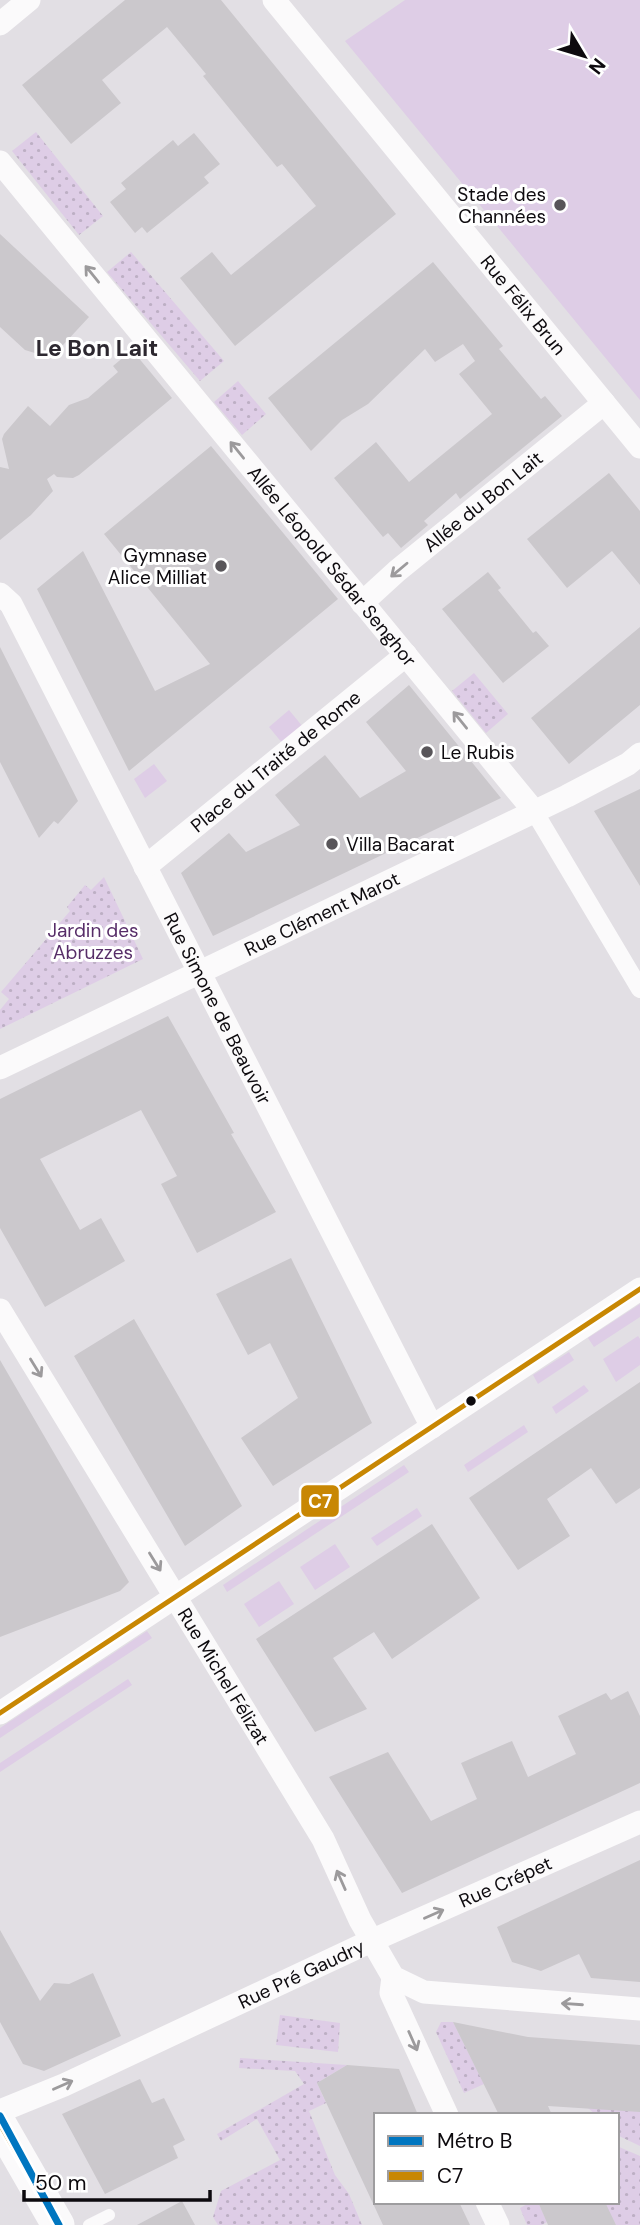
<svg xmlns="http://www.w3.org/2000/svg" width="640" height="2225" viewBox="0 0 640 2225" font-family="'DM Sans',sans-serif">
  <style>
    .grass { fill: #decde6 }
    .park { fill: url(#park-dots) }
    .building { fill: #cbc8cc }
    .lines { fill: none; stroke-linecap: round; stroke-linejoin: round }
    .service { stroke: #fbfafb; stroke-width: 12 }
    .pedestrian { stroke: #fbfafb; stroke-width: 18 }
    .minor { stroke: #fbfafb; stroke-width: 23 }
    .secondary { stroke: #fbfafb; stroke-width: 33 }
    .bus-1-casing { stroke: #fff; stroke-width: 10 }
    .bus-1 { stroke: #c88703; stroke-width: 5 }
    .metro-1-casing { stroke: #fff; stroke-width: 12 }
    .metro-1 { stroke: #0076c0; stroke-width: 7 }
    .oneway { stroke: #9c9a9c }
    .poi-dot { fill: #585559; stroke: #fff; stroke-width: 2.5 }
    .bus-dot { fill: #0d0a0e; stroke: #fff; stroke-width: 2.5 }
    .labels { text-anchor: middle; dominant-baseline: central; stroke-width: 6; stroke-linejoin: round; paint-order: stroke }
    .poi-label { font-size: 19px; fill: #0d0a0e; stroke: #fff; text-anchor: end }
    .street-label { font-size: 19px; fill: #0d0a0e; stroke: #fff }
    .park-label { font-size: 19px; fill: #572d68; stroke: #fff }
    .quarter-label { font-size: 23px; font-weight: bold; fill: #2d2830; stroke: #fff }
    .line-badge { stroke: #fff; stroke-width: 2.5 }
    .badge-label { font-size: 19px; text-anchor: middle; font-weight: bold; fill: #fff }
  </style>
  <defs>
    <pattern id="park-dots" width="8" height="8" patternUnits="userSpaceOnUse" patternTransform="scale(1.75)"><rect width="8" height="8" fill="#decde6"/><path d="M2 2h.1M6 6h.1" fill="none" stroke="#bdafc4" stroke-width="1.8" stroke-linecap="round"/></pattern>
  </defs>
  <rect width="100%" height="100%" fill="#e2dfe4"/>
  <!-- grass -->
  <path class="grass" d="M405 0H640V400L345 41Z
    M289 710 303 727 283 744 269 727Z
    M154 764 167 781 145 798 134 779Z
    M640 1304V1317L594 1347 588 1338Z
    M638 1336 640 1339V1365L616 1382 603 1359Z
    M569 1352 574 1360 538 1384 533 1375Z
    M584 1385 589 1391 556 1414 552 1407Z
    M524 1425 528 1432 468 1472 464 1465Z
    M404 1465 409 1472 227 1592 223 1585Z
    M417 1508 422 1516 377 1546 371 1538Z
    M335 1544 350 1567 315 1590 300 1567Z
    M279 1581 294 1604 259 1627 244 1604Z
    M147 1631 152 1638 0 1738V1728Z
    M128 1679 132 1685 0 1772V1763Z"/>
  <!-- park -->
  <path class="park" d="M36 132 103 216 79 235 12 151Z
    M131 252 224 361 200 381 107 272Z
    M238 381 266 414 242 435 214 402Z
    M474 673 508 714 486 733 452 691Z
    M104 877 143 959 0 1029V1010L9 999 1 992 70 911 67 907 85 885 91 890Z
    M280 2015 340 2023 338 2052 276 2045Z
    M441 2022H453L484 2084 464 2093 436 2032Z
    M240 2058 347 2065 317 2083 326 2103 309 2111 335 2175 349 2194 362 2225H218L213 2217 221 2191 280 2160 257 2119 221 2141 217 2134 304 2084 295 2071 239 2068Z
    M588 2108 640 2111V2146L617 2135V2115H596Z
    M617 2146 640 2156V2225H616L603 2202H617Z
    M531 2202H538L547 2222 542 2225H527L520 2208Z"/>
  <!-- building -->
  <path class="building" d="M125 0H221L396 214 235 346 180 278 212 252 231 275 316 206 282 164 277 167 203 76 206 74 167 27 102 80 121 103 71 144 22 85Z
    M194 133 220 164 204 177 209 183 147 233 142 227 135 233 110 202 126 189 121 183 173 140 178 146Z
    M0 234 89 317 51 358 25 350 0 327Z
    M433 262 503 346 499 349 541 399 545 396 562 416 460 499 456 493 424 521 428 525 401 548 388 533 383 537 334 478 376 442 409 482 492 414 459 374 475 361 463 344 435 362 425 349 368 404 342 420 311 451 268 398Z
    M132 350 172 398 79 475 73 478 57 477 54 474 47 479 53 491 31 515 0 540V467L9 469 2 439 4 434 28 406 50 426 69 405 88 398 118 372 113 366Z
    M211 446 338 599 129 771 37 589 83 551 155 691 210 664 104 534Z
    M609 473 640 511V585L612 551 567 588 527 539Z
    M488 572 501 588 498 590 533 633 536 631 549 646 503 683 442 609Z
    M640 627V705L569 764 531 718Z
    M0 647 78 801 58 824 54 821 39 838 0 762Z
    M409 685 501 798 213 936 181 873 229 833 246 852 300 825 275 795 325 755 360 798 406 771 366 722Z
    M640 789V886L594 811Z
    M168 1016 234 1133 231 1134 276 1212 197 1253 161 1184 177 1176 141 1110 40 1159 80 1230 101 1218 125 1261 45 1307 0 1228V1099Z
    M291 1258 372 1423 273 1486 241 1438 298 1398 270 1343 248 1355 216 1294Z
    M134 1319 242 1506 185 1546 74 1356Z
    M0 1360 129 1582 120 1591 0 1637Z
    M640 1382V1488L616 1504 591 1468 547 1499 570 1536 518 1570 469 1498Z
    M432 1524 480 1598 392 1659 374 1632 333 1658 367 1709 315 1732 256 1639Z
    M628 1691 640 1716V1783L402 1893 329 1777 388 1752 431 1821 477 1799 461 1763 512 1741 528 1777 576 1754 558 1716 606 1693 611 1700Z
    M640 1860V1982L591 1978 579 1954 541 1971 512 1962 497 1927Z
    M0 1930 40 2001 54 1983 69 1984 93 1973 121 2036 44 2071 23 2064 0 2022Z
    M453 2022 528 2037 640 2045V2112L548 2106 552 2115H499Z
    M347 2065 399 2069 418 2115H376V2202H459L470 2225H383L317 2083Z
    M140 2079 152 2103 164 2098 185 2140 173 2146 178 2158 105 2194 62 2114Z
    M182 2201 195 2225H137Z
    M538 2202H605L616 2225H548Z"/>
  <g class="lines">
    <!-- service -->
    <path class="service" d="M89 2225 109 2215"/>
    <!-- pedestrian -->
    <path class="pedestrian" d="M534 811 640 989"/>
    <!-- minor -->
    <g class="minor">
      <path id="s1" d="M274 0 640 447"/>
      <path d="M0 24 29 0"/>
      <path id="s2" d="M0 162 534 811"/>
      <path id="s3" d="M0 594 11 604 432 1427"/>
      <path id="s4" d="M362 603 397 571 604 403"/>
      <path id="s5" d="M145 867 406 655"/>
      <path id="s6" d="M0 1068 567 796 628 764 640 754"/>
      <path id="s7" d="M0 1310 323 1839 360 1920 393 1977 424 1992 640 2009"/>
      <path d="M0 1713 640 1289"/>
      <path d="M393 1977 391 1993 447 2115"/>
      <path id="s8" d="M0 2111 64 2085 371 1941 640 1822"/>
      <path d="M487 2202 498 2225"/>
    </g>
    <!-- secondary -->
    <path class="secondary" d="M0 2124 58 2225"/>
    <defs>
      <path id="bus-1" d="M0 1713 640 1289
        M0 2124 58 2225"/>
    </defs>
    <!-- bus-1 casing -->
    <use href="#bus-1" class="bus-1-casing"/>
    <!-- bus-1 -->
    <use href="#bus-1" class="bus-1"/>
    <defs>
      <path id="metro-1" d="M0 2116 59 2225"/>
    </defs>
    <!-- metro-1 casing -->
    <use href="#metro-1" class="metro-1-casing"/>
    <!-- metro-1 -->
    <use href="#metro-1" class="metro-1"/>
  </g>
  <!-- one-way arrows -->
  <defs><path id="oneway-shaft" d="M-6 0H5M1.5-3L5.5 0L1.5 3" fill="none" stroke-width="1.6" stroke-linecap="round" stroke-linejoin="round" transform="scale(1.75)"/></defs>
  <g class="oneway">
    <use href="#oneway-shaft" transform="translate(92 274) rotate(-129)"/>
    <use href="#oneway-shaft" transform="translate(237 450) rotate(-129)"/>
    <use href="#oneway-shaft" transform="translate(399 570) rotate(140)"/>
    <use href="#oneway-shaft" transform="translate(460 720) rotate(-129)"/>
    <use href="#oneway-shaft" transform="translate(36 1368) rotate(58)"/>
    <use href="#oneway-shaft" transform="translate(155 1562) rotate(58)"/>
    <use href="#oneway-shaft" transform="translate(341 1880) rotate(-114)"/>
    <use href="#oneway-shaft" transform="translate(434 1914) rotate(-24)"/>
    <use href="#oneway-shaft" transform="translate(572 2004) rotate(-176)"/>
    <use href="#oneway-shaft" transform="translate(413 2041) rotate(66)"/>
    <use href="#oneway-shaft" transform="translate(63 2085) rotate(-24)"/>
  </g>
  <!-- markers -->
  <g class="poi-dot">
    <circle cx="560" cy="205" r="7"/>
    <circle cx="221" cy="566" r="7"/>
    <circle cx="427" cy="752" r="7"/>
    <circle cx="332" cy="844" r="7"/>
  </g>
  <circle class="bus-dot" cx="471" cy="1401" r="6"/>
  <g class="labels">
    <!-- poi labels -->
    <g class="poi-label">
      <text x="546" y="194">Stade des<tspan x="546" dy="22">Channées</tspan></text>
      <text x="207" y="555">Gymnase<tspan x="207" dy="22">Alice Milliat</tspan></text>
      <text x="441" y="752" text-anchor="start">Le Rubis</text>
      <text x="346" y="844" text-anchor="start">Villa Bacarat</text>
    </g>
    <!-- street labels -->
    <g class="street-label">
      <text stroke="none"><textPath href="#s1" startOffset="394">Rue Félix Brun</textPath></text>
      <text stroke="none"><textPath href="#s4" startOffset="158">Allée du Bon Lait</textPath></text>
      <text stroke="none"><textPath href="#s2" startOffset="523">Allée Léopold Sédar Senghor</textPath></text>
      <text stroke="none"><textPath href="#s5" startOffset="168">Place du Traité de Rome</textPath></text>
      <text stroke="none"><textPath href="#s6" startOffset="357">Rue Clément Marot</textPath></text>
      <text stroke="none"><textPath href="#s3" startOffset="469">Rue Simone de Beauvoir</textPath></text>
      <text stroke="none"><textPath href="#s7" startOffset="429">Rue Michel Félizat</textPath></text>
      <text stroke="none"><textPath href="#s8" startOffset="555">Rue Crépet</textPath></text>
      <text stroke="none"><textPath href="#s8" startOffset="331">Rue Pré Gaudry</textPath></text>
    </g>
    <!-- park labels -->
    <g class="park-label">
      <text x="93" y="930">Jardin des<tspan x="93" dy="22">Abruzzes</tspan></text>
    </g>
    <!-- quarter labels -->
    <g class="quarter-label">
      <text x="97" y="348">Le Bon Lait</text>
    </g>
  </g>
  <rect class="line-badge" x="300" y="1484" width="40" height="34" rx="7" fill="#c88703"/>
  <g class="badge-label">
    <text x="320" y="1508">C7</text>
  </g>
  <!-- legend -->
  <rect x="374" y="2113" width="245" height="91" fill="#ffffff" stroke="#9e9d9f" stroke-width="2"/>
  <rect x="388" y="2136" width="35" height="10" fill="#0076c0" stroke="#9e9d9f" stroke-width="2"/>
  <text x="437" y="2148" font-size="21" fill="#0d0a0e">Métro B</text>
  <rect x="388" y="2171" width="35" height="10" fill="#c88703" stroke="#9e9d9f" stroke-width="2"/>
  <text x="437" y="2183" font-size="21" fill="#0d0a0e">C7</text>
  <!-- north arrow -->
  <g transform="translate(584 56) rotate(128)" stroke="#ffffff" stroke-width="5" paint-order="stroke">
  <path d="M0-5L12 26L0 18L-12 26Z" fill="#0d0a0e"/>
  <text y="-10" font-size="19" font-weight="bold" text-anchor="middle" fill="#0d0a0e">N</text>
  </g>
  <!-- scale -->
  <path d="M24 2190v10h186v-10" fill="none" stroke="#0d0a0e" stroke-width="3.5"/>
  <text x="35" y="2190" font-size="21" fill="#0d0a0e" stroke="#ffffff" stroke-width="5" paint-order="stroke">50 m</text>
</svg>
